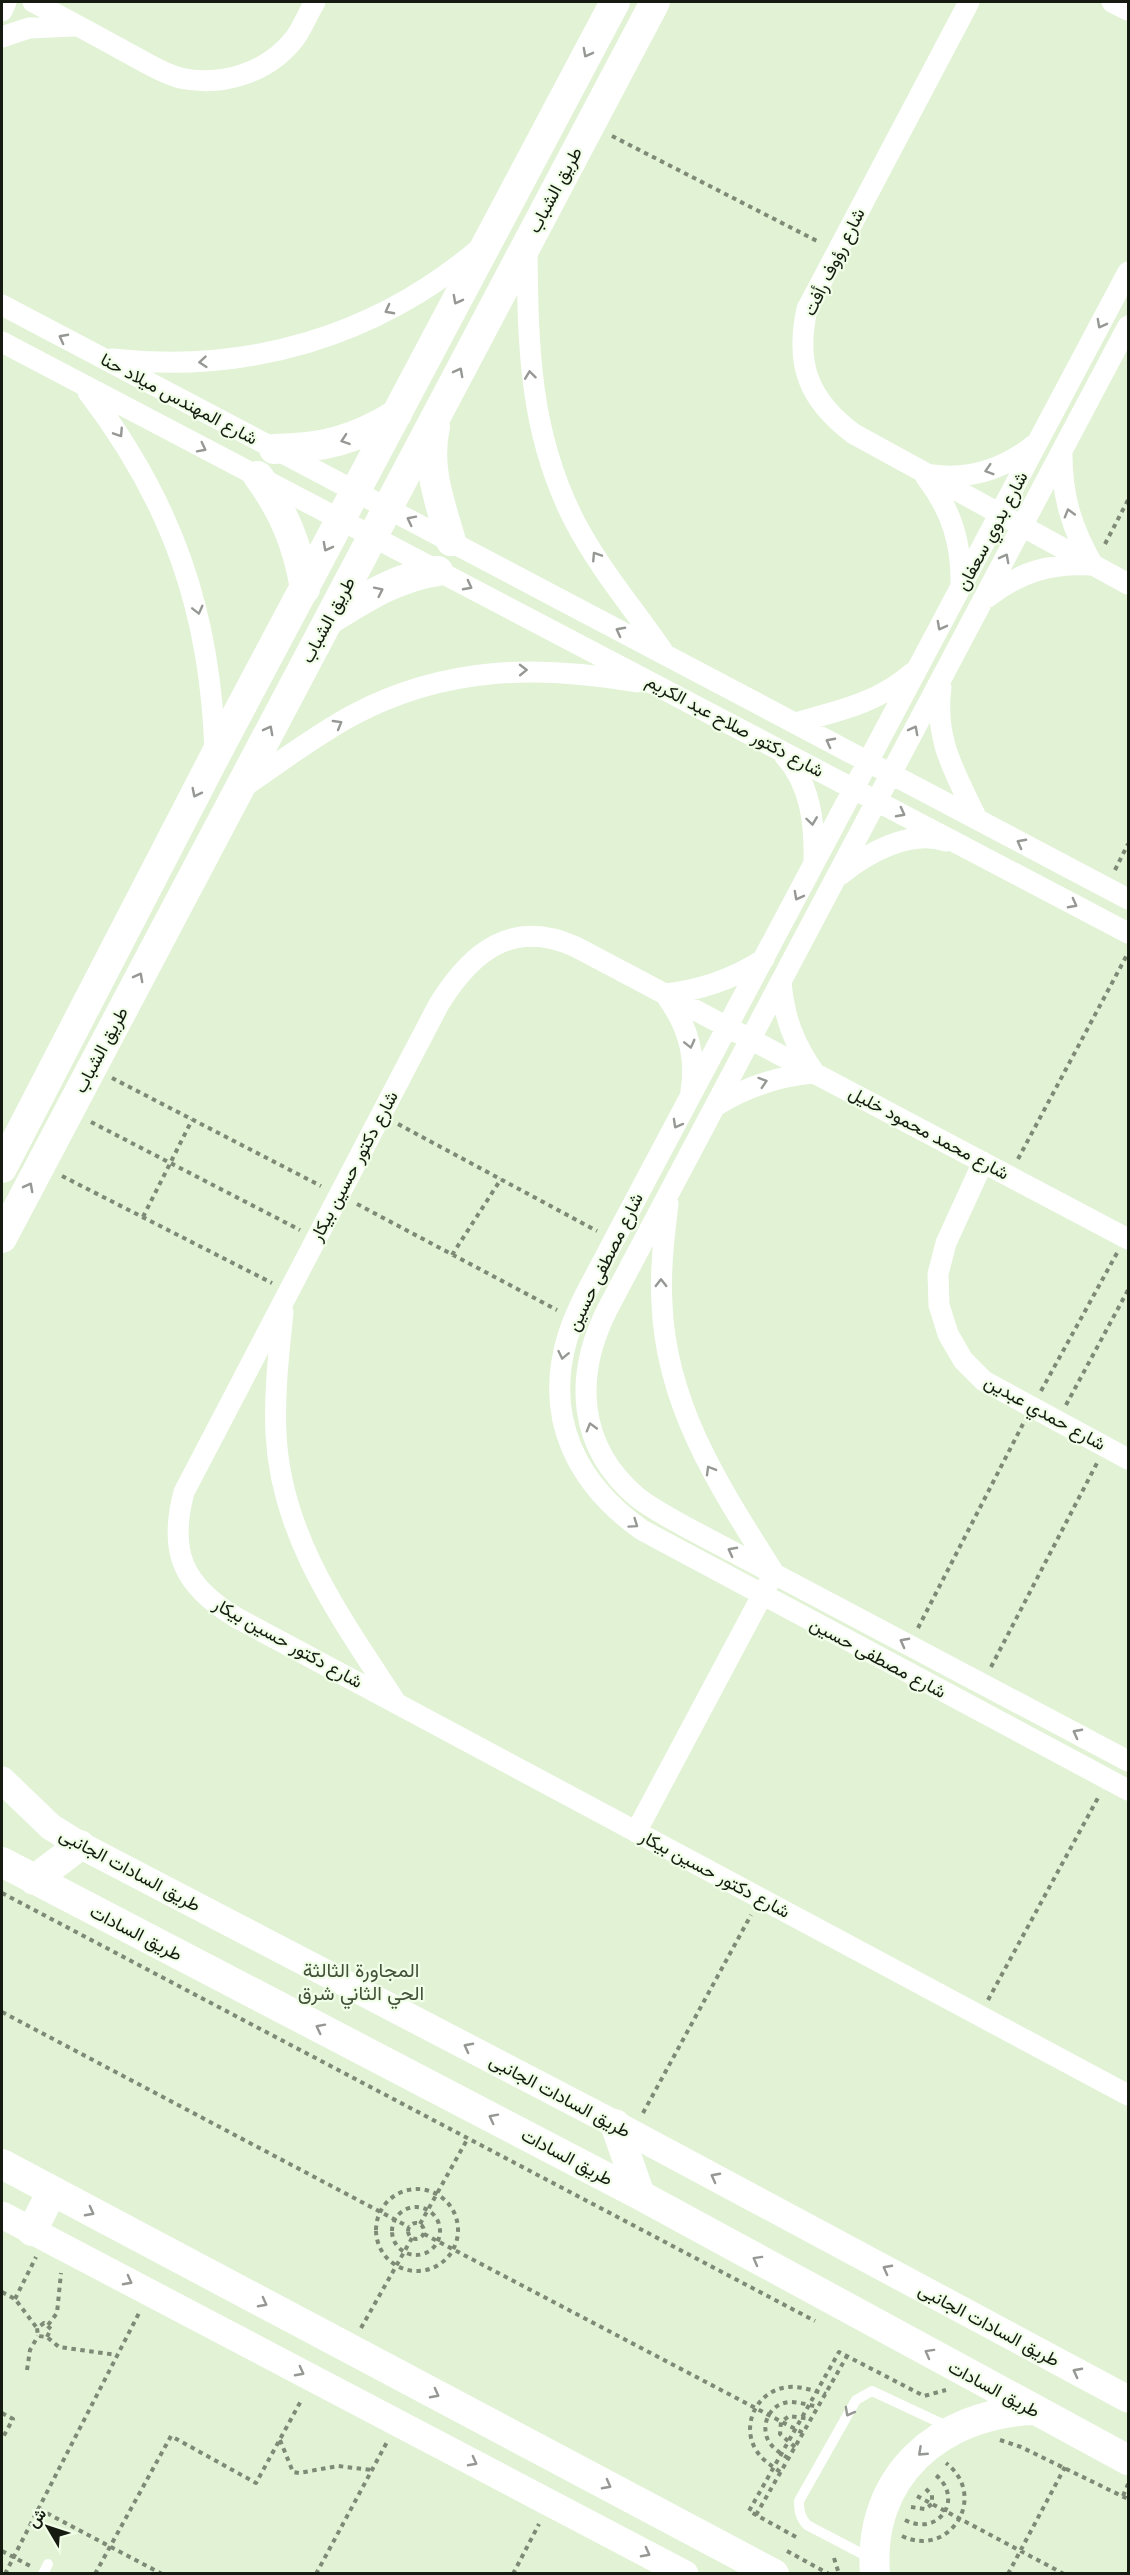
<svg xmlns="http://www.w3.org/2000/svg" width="1130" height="2575" viewBox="0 0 1130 2575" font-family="'DM Sans',Vazirmatn,sans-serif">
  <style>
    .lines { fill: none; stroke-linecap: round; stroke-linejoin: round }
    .path { stroke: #7e8a76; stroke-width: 4; stroke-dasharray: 4.5 4.5; stroke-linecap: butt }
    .service { stroke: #fff; stroke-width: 10 }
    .minor { stroke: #fff; stroke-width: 21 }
    .tertiary { stroke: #fff; stroke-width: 27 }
    .secondary { stroke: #fff; stroke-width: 30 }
    .oneway { stroke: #969894 }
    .labels { text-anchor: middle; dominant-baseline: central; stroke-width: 4.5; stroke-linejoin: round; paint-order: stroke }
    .street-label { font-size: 18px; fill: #151b11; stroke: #f0fee7 }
    .neighbourhood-label { font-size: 20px; fill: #435139; stroke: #f0fee7 }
  </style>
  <rect width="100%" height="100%" fill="#e1f2d5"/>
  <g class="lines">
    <!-- path -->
    <path class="path" d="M612 136 819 242
      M1105 544 1128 500
      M1115 870 1128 844
      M112 1078 321 1186
      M91 1122 300 1230
      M398 1124 597 1231
      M1018 1159 1128 953
      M62 1176 272 1283
      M357 1204 557 1310
      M143 1217 192 1120
      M452 1255 501 1179
      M1041 1391 1117 1253
      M1066 1405 1128 1290
      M918 1628 1023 1424
      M991 1667 1097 1463
      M2 1893 815 2321
      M988 2000 1099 1796
      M2 2012 409 2227
      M643 2113 751 1915
      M376 2230a41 41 0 1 1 82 0a41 41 0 1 1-82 0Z
      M392 2231a24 24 0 1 1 48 0a24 24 0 1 1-48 0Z
      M408 2231a8 8 0 1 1 16 0a8 8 0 1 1-16 0Z
      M420 2224 468 2138
      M424 2234 803 2433
      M2 2292 15 2299 37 2328
      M15 2299 36 2257
      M48 2325 57 2313 61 2273
      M361 2328 412 2238
      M47 2337 51 2329 44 2323 37 2328 38 2336 47 2337 59 2347 117 2355
      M27 2370 30 2350 38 2336
      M2 2413 13 2419 2 2439
      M280 2440 293 2472 299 2473 338 2466 372 2470
      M1000 2440 1021 2447 1128 2499
      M795 2447 780 2434 781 2422 789 2416 811 2419
      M788 2458C780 2453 772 2448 768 2440 760 2423 771 2403 790 2402 799 2402 809 2405 818 2407
      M780 2472C771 2465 762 2460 756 2450 740 2424 758 2389 789 2387 801 2386 814 2391 826 2394
      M917 2496 1064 2574
      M1123 2496 1128 2484
      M911 2507 925 2509 932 2504V2495L923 2486
      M39 2509 162 2574
      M756 2515 847 2356
      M905 2520C940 2538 966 2496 933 2473
      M902 2536C950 2559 989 2496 946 2463
      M796 2537 749 2511 839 2352 924 2396 946 2390
      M2 2551 32 2567
      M787 2551 829 2574
      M834 2558 839 2574
      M5 2574 139 2313
      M95 2574 171 2436 256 2483 302 2399
      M316 2574 387 2442
      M513 2574 539 2524
      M1008 2574 1065 2467"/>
    <!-- service -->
    <path class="service" d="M872 2559 807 2525C800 2517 799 2511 799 2501L856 2400 872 2391 949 2427
      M43 2574 48 2564"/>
    <!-- minor -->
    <path class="minor" d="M33 2C64 18 95 35 126 52 143 61 161 73 180 78 222 87 268 73 295 38 303 27 308 13 315 2
      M969 2 807 309C795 364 808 400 854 434L1128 584
      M1112 2 1128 10
      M2 11 6 2
      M2 37 29 28 74 26
      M527 248C528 346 529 433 575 522 599 568 633 608 662 650
      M1128 272 614 1240C598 1272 577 1305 567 1339 544 1419 577 1484 642 1530L1128 1790
      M2 305 1128 899
      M1128 326 607 1310C574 1376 577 1446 637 1497 651 1508 668 1517 684 1526L1128 1761
      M2 342 1128 933
      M112 359C247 374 375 337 479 249
      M88 392C173 503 211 614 215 754
      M1062 455C1062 497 1072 529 1093 565
      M932 475C971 480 1004 469 1034 445
      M926 477C952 511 962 544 961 587
      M988 597C1020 572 1050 563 1090 565
      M941 687C934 741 955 772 977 819
      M795 723C838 711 878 703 912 673
      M784 755C811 784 815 825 814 863
      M242 788C279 763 314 736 353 715 445 666 537 665 637 682
      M840 875C867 853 910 829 946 841
      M781 982C784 1017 794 1044 814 1072
      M665 994C702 990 733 979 764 959
      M667 997C688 1026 697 1056 691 1091
      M717 1105C748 1086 778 1076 814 1073
      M983 1162 946 1243 938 1274 939 1305 948 1334 963 1360 984 1381 1128 1459
      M1128 1239 576 947C513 918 472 951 439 1004L184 1492C168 1552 183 1586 237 1618L1128 2095
      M283 1312C279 1352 274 1393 276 1434 281 1537 341 1618 395 1701
      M636 1832 774 1573C721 1489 666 1407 662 1304 660 1270 664 1237 668 1204"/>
    <!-- tertiary -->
    <path class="tertiary" d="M2 1780 51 1827 80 1845 615 2124 1128 2399
      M2 2215 685 2574"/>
    <!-- secondary -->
    <path class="secondary" d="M435 427C426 467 440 503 451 541
      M274 449C324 448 355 440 397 414
      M258 476C284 511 298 546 305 589
      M329 620C363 599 398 576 438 571
      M2 1168 215 756 615 2
      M2 1238 655 2
      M2 1862 640 2195 1128 2460
      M34 1880 80 1845
      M615 2124 640 2195
      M2 2164 774 2574
      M32 2231 52 2191
      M875 2574C867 2476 940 2414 1032 2410"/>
  </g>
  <!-- one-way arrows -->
  <defs><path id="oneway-chevron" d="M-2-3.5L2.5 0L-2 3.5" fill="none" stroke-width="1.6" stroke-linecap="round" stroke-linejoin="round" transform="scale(1.5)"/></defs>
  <g class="oneway">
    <use href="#oneway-chevron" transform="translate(587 53) rotate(118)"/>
    <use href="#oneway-chevron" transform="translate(457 300) rotate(118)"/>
    <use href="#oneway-chevron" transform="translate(389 310) rotate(152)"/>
    <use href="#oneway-chevron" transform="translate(1101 324) rotate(118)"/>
    <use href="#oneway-chevron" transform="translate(63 338) rotate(-152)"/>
    <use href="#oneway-chevron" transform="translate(203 362) rotate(175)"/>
    <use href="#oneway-chevron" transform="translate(459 372) rotate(-62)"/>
    <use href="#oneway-chevron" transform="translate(530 375) rotate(-97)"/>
    <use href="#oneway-chevron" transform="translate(119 433) rotate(57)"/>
    <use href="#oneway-chevron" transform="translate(345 440) rotate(161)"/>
    <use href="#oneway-chevron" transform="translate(202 448) rotate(27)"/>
    <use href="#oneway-chevron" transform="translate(989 470) rotate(163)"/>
    <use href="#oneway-chevron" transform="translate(1069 513) rotate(-106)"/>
    <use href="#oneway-chevron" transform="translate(411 520) rotate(-153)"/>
    <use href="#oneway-chevron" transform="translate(327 547) rotate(118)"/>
    <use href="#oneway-chevron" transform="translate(596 556) rotate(-123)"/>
    <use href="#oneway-chevron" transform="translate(1005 558) rotate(-62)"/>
    <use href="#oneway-chevron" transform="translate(468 586) rotate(28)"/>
    <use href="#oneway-chevron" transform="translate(379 591) rotate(-26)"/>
    <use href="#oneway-chevron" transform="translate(198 610) rotate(76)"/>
    <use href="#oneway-chevron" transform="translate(941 626) rotate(118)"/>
    <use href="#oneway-chevron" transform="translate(620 631) rotate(-152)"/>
    <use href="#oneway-chevron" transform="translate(523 670) rotate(-1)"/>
    <use href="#oneway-chevron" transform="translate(338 724) rotate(-30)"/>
    <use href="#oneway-chevron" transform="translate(269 730) rotate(-62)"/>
    <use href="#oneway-chevron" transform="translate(914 730) rotate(-62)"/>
    <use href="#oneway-chevron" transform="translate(830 742) rotate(-152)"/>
    <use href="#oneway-chevron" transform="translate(196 793) rotate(117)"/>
    <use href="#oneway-chevron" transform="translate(901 813) rotate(28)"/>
    <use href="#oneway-chevron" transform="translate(812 821) rotate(82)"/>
    <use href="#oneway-chevron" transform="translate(1021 843) rotate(-152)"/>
    <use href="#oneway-chevron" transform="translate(798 896) rotate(118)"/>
    <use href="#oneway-chevron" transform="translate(1073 904) rotate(28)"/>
    <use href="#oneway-chevron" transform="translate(139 977) rotate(-62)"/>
    <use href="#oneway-chevron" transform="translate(690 1044) rotate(76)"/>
    <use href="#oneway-chevron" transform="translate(763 1082) rotate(-18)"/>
    <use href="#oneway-chevron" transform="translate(677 1124) rotate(119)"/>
    <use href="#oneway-chevron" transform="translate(29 1187) rotate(-62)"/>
    <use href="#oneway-chevron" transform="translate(661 1283) rotate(-90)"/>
    <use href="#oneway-chevron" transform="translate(563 1355) rotate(102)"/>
    <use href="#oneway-chevron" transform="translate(591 1427) rotate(-106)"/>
    <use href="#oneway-chevron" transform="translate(710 1470) rotate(-120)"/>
    <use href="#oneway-chevron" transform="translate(634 1524) rotate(35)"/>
    <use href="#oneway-chevron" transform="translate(732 1551) rotate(-152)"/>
    <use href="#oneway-chevron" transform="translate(904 1642) rotate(-152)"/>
    <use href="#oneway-chevron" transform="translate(1077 1733) rotate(-152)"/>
    <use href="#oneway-chevron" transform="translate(320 2028) rotate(-153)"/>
    <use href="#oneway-chevron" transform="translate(468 2047) rotate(-152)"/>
    <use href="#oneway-chevron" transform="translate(493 2118) rotate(-153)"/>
    <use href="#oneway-chevron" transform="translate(715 2177) rotate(-152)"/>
    <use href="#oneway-chevron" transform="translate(90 2212) rotate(28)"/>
    <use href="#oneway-chevron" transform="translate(757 2260) rotate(-151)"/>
    <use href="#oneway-chevron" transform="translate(887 2269) rotate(-152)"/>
    <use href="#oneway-chevron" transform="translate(128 2281) rotate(28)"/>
    <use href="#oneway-chevron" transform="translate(263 2303) rotate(28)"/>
    <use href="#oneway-chevron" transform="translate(929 2353) rotate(-151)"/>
    <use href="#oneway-chevron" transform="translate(300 2372) rotate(28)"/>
    <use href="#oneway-chevron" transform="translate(1077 2372) rotate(-152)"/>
    <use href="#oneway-chevron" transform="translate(435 2394) rotate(28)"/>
    <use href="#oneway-chevron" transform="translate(849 2412) rotate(119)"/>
    <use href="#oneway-chevron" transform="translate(922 2452) rotate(137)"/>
    <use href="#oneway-chevron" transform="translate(473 2462) rotate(28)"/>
    <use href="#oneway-chevron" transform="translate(607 2485) rotate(28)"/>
    <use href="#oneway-chevron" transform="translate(646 2553) rotate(28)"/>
  </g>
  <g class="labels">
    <!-- street labels -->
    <g class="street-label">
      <text transform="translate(555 190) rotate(-62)">طريق الشباب</text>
      <text transform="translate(834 262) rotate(-64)">شارع رؤوف رأفت</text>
      <text transform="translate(179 399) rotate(28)">شارع المهندس ميلاد حنا</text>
      <text transform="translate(992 531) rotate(-62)">شارع بدوي سعفان</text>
      <text transform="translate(328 620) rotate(-62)">طريق الشباب</text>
      <text transform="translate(735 726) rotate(28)">شارع دكتور صلاح عبد الكريم</text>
      <text transform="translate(101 1050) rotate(-62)">طريق الشباب</text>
      <text transform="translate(929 1133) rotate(28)">شارع محمد محمود خليل</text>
      <text transform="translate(354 1166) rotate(-62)">شارع دكتور حسين بيكار</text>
      <text transform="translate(605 1262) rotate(-64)">شارع مصطفى حسين</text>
      <text transform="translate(1045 1413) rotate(29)">شارع حمدي عبدين</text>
      <text transform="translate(288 1643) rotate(29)">شارع دكتور حسين بيكار</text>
      <text transform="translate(878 1658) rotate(28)">شارع مصطفى حسين</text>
      <text transform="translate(130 1870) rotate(28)">طريق السادات الجانبى</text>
      <text transform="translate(715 1874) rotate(28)">شارع دكتور حسين بيكار</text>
      <text transform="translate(136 1933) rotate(27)">طريق السادات</text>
      <text transform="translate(560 2096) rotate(28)">طريق السادات الجانبى</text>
      <text transform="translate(567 2157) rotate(28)">طريق السادات</text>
      <text transform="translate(989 2325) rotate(28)">طريق السادات الجانبى</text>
      <text transform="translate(994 2389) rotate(28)">طريق السادات</text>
    </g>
    <!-- neighbourhood labels -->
    <g class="neighbourhood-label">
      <text x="361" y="1970">المجاورة الثالثة<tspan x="361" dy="23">الحي الثاني شرق</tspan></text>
    </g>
  </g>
  <!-- border -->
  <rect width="1130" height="2575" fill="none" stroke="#151b11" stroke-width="6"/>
  <!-- north arrow -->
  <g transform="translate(48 2527) rotate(309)" stroke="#f0fee7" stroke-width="4.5" paint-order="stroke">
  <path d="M0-4.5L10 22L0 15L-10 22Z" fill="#151b11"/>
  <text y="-9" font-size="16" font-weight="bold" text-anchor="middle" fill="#151b11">ش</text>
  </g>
</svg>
